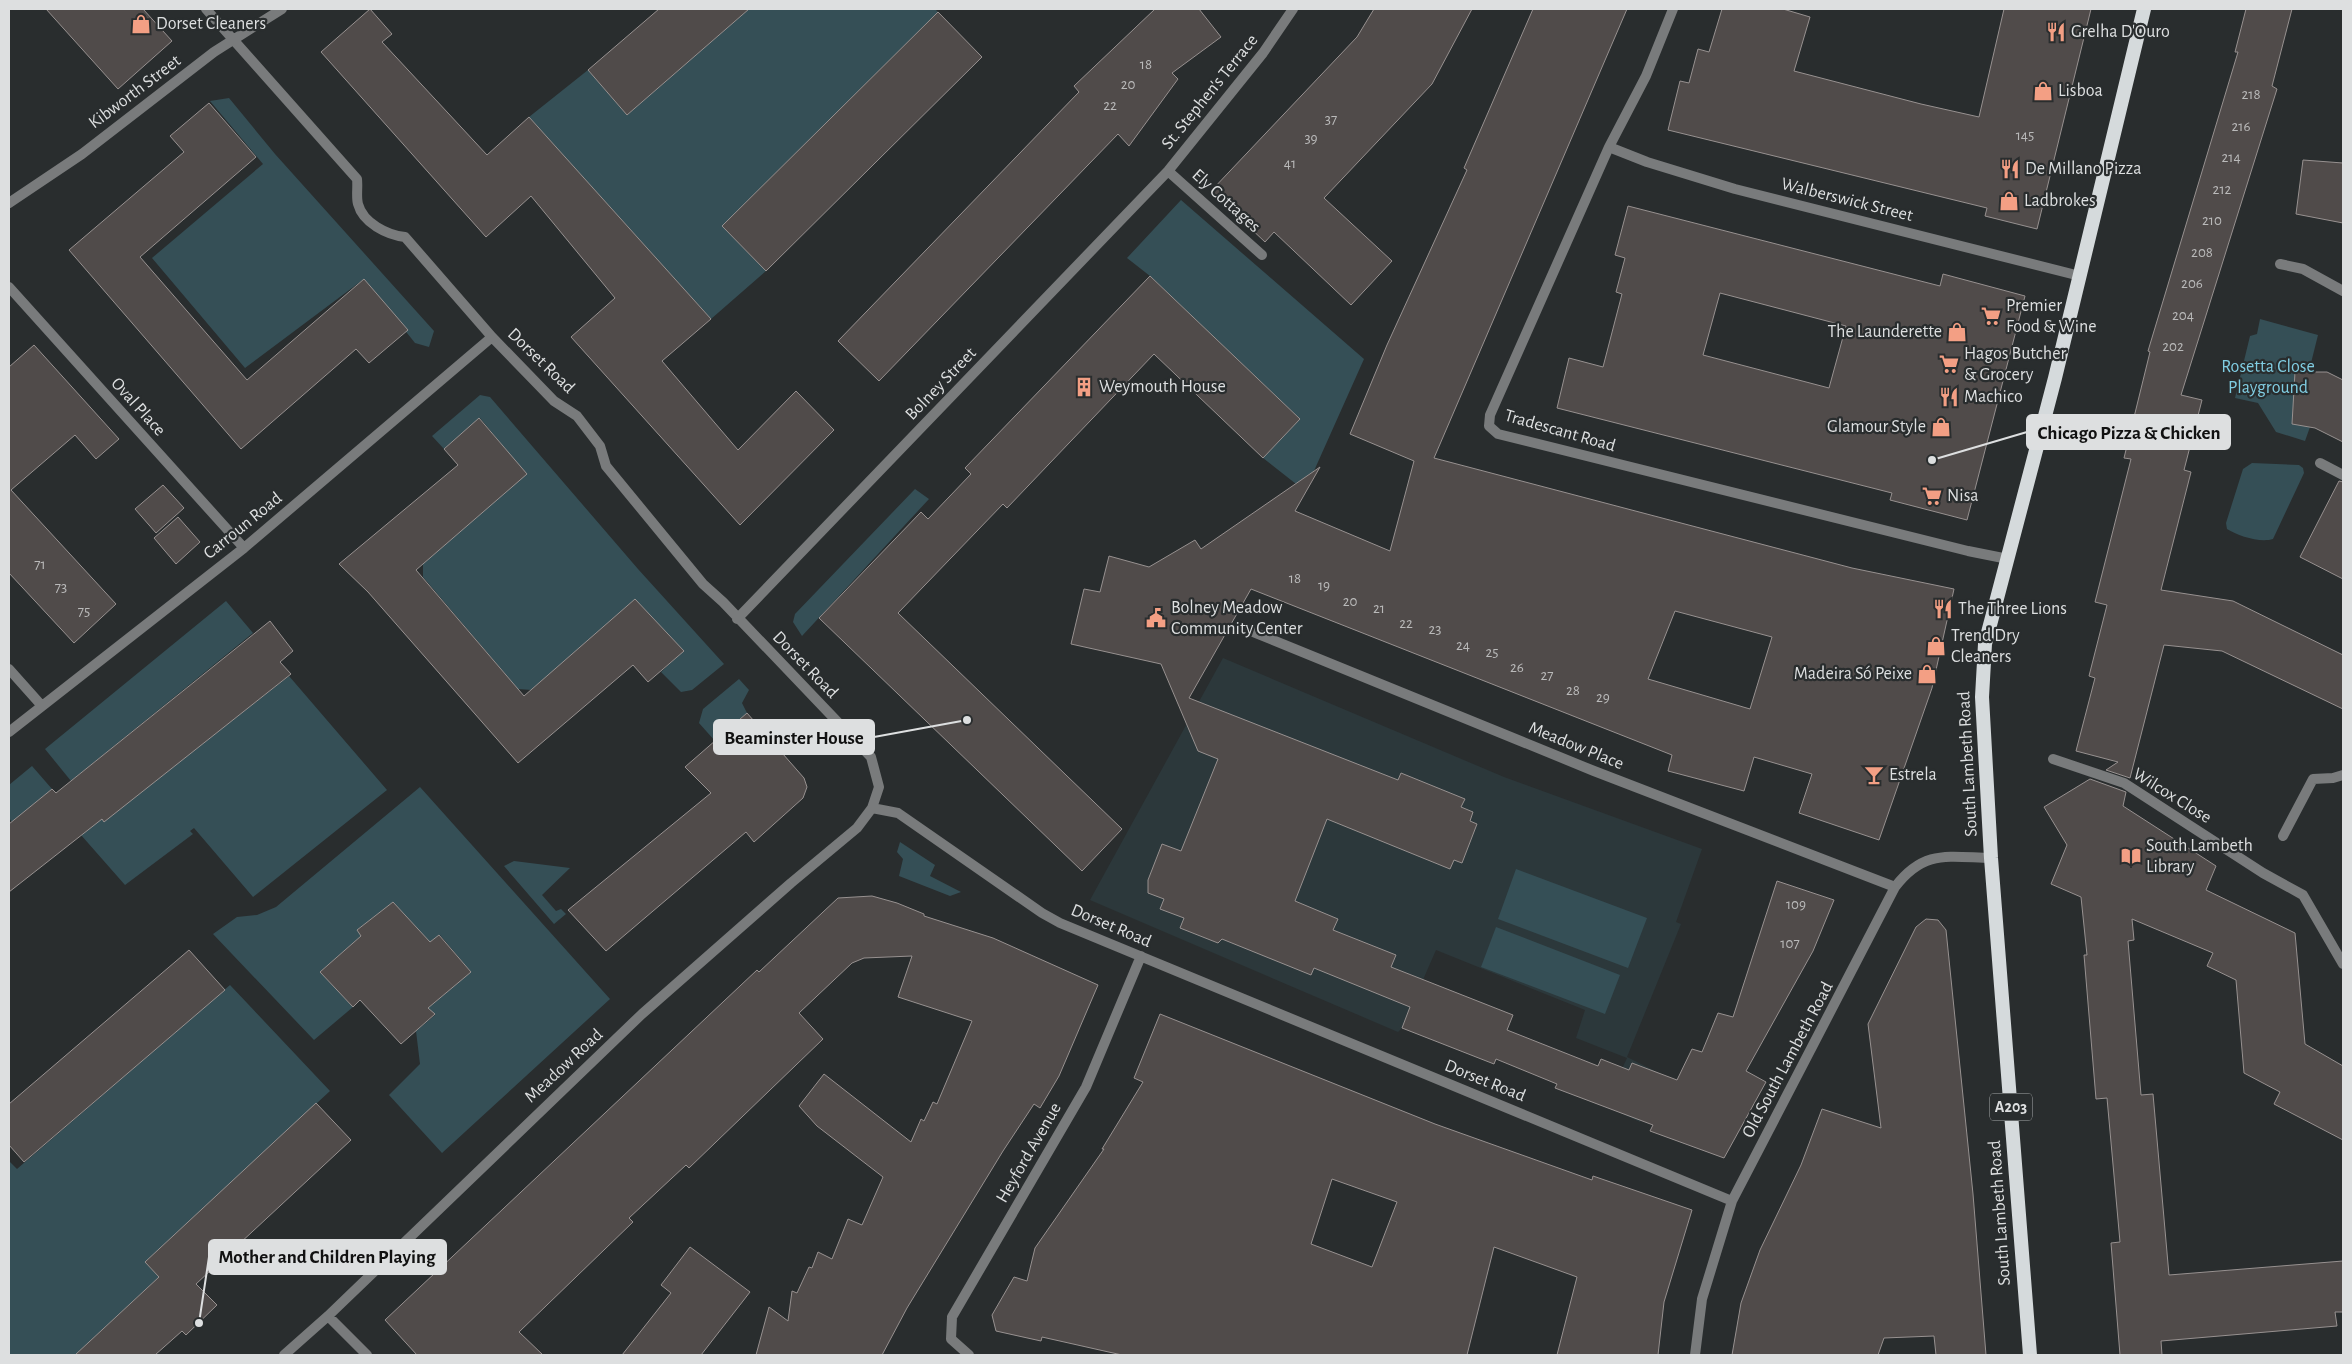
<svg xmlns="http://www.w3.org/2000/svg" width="2352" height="1364" viewBox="0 0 2352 1364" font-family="'Alegreya Sans',sans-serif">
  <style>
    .built { fill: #2c383b }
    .green { fill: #354f56 }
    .building { fill: #504b4a; stroke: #979190; fill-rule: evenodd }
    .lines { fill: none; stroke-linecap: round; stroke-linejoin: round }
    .pedestrian { stroke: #797b7c; stroke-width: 10 }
    .minor { stroke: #797b7c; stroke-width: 10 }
    .trunk { stroke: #d5dadc; stroke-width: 14 }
    .labels { text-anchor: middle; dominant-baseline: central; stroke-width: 4.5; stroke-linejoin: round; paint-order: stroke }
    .number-label { font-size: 15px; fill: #bababa }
    .shield { fill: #292d2e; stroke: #a7aaab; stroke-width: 1 }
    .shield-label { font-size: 16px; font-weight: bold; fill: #dddfe0 }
    .poi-label { font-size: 18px; fill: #dddfe0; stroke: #292d2e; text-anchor: start }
    .street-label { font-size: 18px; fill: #dddfe0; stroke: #292d2e }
    .park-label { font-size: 18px; fill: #80cde2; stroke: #292d2e }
    .leader { fill: none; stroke: #dddfe0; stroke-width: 2 }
    .callout-dot { fill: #dddfe0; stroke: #292d2e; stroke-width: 2 }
    .callout { fill: #dddfe0; stroke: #dddfe0; stroke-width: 2 }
    .callout-label { font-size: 19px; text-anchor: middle; font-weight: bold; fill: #111 }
  </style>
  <rect width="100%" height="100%" fill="#292d2e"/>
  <!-- built -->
  <path class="built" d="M1223 658 1504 777 1702 849 1676 922 1681 924 1627 1057 1659 1073 1640 1122 1605 1106 1627 1058 1576 1038 1585 1010 1436 950 1402 1028 1398 1032 1090 900Z"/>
  <!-- green -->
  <path class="green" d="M749 9H935L938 12 722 226 766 271 711 319 529 117 588 70 627 115Z
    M229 98 275 154 434 331 429 347 415 343 364 279 245 368 152 258 263 164 210 101Z
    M1181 200 1364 359 1305 491 1263 458 1300 419 1150 276 1127 258Z
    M2260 319 2318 335 2309 371 2295 372 2292 423 2310 427 2305 441 2276 432 2258 403 2235 398 2250 336 2257 334Z
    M480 395 490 397 638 569 724 664 692 690 681 692 661 672 683 651 635 599 532 690 518 689 423 577V564L526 474 480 418 444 449 432 436Z
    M2252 463 2299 465 2303 468 2304 473 2273 539C2260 543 2238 536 2227 529L2226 523 2243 469Z
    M915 489 929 499 802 636 793 622 795 614Z
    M226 601 253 633 71 781 45 749Z
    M289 676 387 790 253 897 194 828 190 831 193 834 125 885 81 835 97 813 104 821Z
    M739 679 749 690 742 703 747 713 715 741 699 723 703 709Z
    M32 766 52 789 12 822 9 818V785Z
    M420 787 610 999 442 1153 389 1095 420 1064 416 1031 435 1015 428 1008 471 972 440 935 430 942 393 902 357 930 361 936 320 972 353 1007 314 1040 213 934 237 917 257 915 276 907Z
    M900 842 935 865 930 876 961 892 950 896 899 876 903 859 897 852Z
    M514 861 570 868 542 895 556 911 561 909 566 914 554 924 504 866Z
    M1516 869 1647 918 1628 968 1498 919Z
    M1496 927 1620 975 1605 1014 1481 967Z
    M230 985 330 1091 145 1262 159 1277 75 1355H10L9 1161 17 1169Z"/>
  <!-- building -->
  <path class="building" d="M46 9H143L172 41 118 89Z
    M370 9 392 34 382 42 487 155 529 117 711 319 662 361 738 450 796 391 834 430 740 525 571 337 615 298 531 196 486 237 321 52Z
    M659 9H749L627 115 588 70Z
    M1155 9H1199L1221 37 1172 73 1178 79 1129 146 1118 134 879 381 838 341 1079 92 1074 86Z
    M1374 9H1472L1432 84 1324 198 1392 261 1351 305 1274 232 1265 242 1211 191 1357 37Z
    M1533 9H1627L1434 458 1852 568 1954 589 1932 688 1879 840 1799 813 1812 774 1754 757 1744 791 1668 771 1672 755 1251 589 1189 698 1398 780 1401 773 1465 799 1461 807 1473 812 1470 821 1477 824 1462 863 1454 860 1450 869 1327 819 1295 901 1338 919 1333 930 1396 955 1391 967 1513 1015 1507 1030 1598 1066 1601 1059 1629 1070 1632 1063 1677 1080 1692 1049 1702 1052 1718 1013 1733 1017 1777 881 1834 900 1813 951 1746 1071 1766 1082 1724 1158 1650 1131 1653 1125 1555 1088 1557 1084 1496 1059 1494 1064 1402 1028 1410 1007 1314 968 1311 975 1222 939 1218 943 1180 928 1184 918 1160 909 1164 899 1148 893V880L1162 844 1181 851 1218 759 1198 751 1161 664 1071 644 1084 589 1100 592 1109 556 1149 567 1195 540 1201 549 1320 467 1295 511 1390 551 1414 461 1350 434 1387 345 1467 170 1464 168ZM1675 611 1772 637 1750 709 1648 679Z
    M1722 9H1783L1810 17 1794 71 1921 104 1979 117 2004 9H2091L2037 229 1985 216 1987 208 1668 130 1680 81 1689 83 1698 49 1709 52Z
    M2246 9H2292L2272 86 2277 89 2181 395 2202 400 2184 470 2191 472 2161 590 2233 601 2343 655V709L2222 651 2164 645 2130 778 2106 770 2118 762 2076 751 2095 678 2089 676 2107 605 2095 602 2131 459 2124 458 2150 352 2148 351 2238 52H2235Z
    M938 12 982 57 766 271 722 226Z
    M209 103 256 157 140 257 247 380 364 279 408 330 369 363 356 349 241 449 69 250 184 152 170 136Z
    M2303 160 2343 163V223L2296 214Z
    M1628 206 1940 286 1943 274 2025 296 1967 520 1890 500 1892 493 1557 408 1569 358 1603 367 1622 294 1616 292 1625 258 1615 255ZM1720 293 1846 326 1829 388 1703 355Z
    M1150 276 1300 419 1263 458 1154 354 1007 508 1003 504 898 613 1122 829 1082 871 819 618 921 512 928 519 971 474 965 468Z
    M34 345 119 439 96 459 75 435 11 490 116 604 74 643 9 573V367Z
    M2295 372H2327L2343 380V442L2315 428 2292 424Z
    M479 418 527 474 416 570 524 696 635 599 684 651 648 682 633 665 518 763 368 592 339 564 458 465 444 449Z
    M2339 481 2343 482V579L2300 557Z
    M163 485 184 508 156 533 135 509Z
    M178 517 200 542 176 564 154 538Z
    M270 621 293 651 280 662 291 674 104 822 102 819 9 892V824L52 789 56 793Z
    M747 713 804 778 807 787 803 798 754 842 746 832 606 951 568 910 711 793 685 767Z
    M2090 779 2126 792 2123 806 2216 866 2206 890 2295 933 2305 1044 2343 1066V1140L2274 1104 2280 1092 2244 1073 2236 980 2207 966 2213 953 2132 919 2134 940 2128 941 2141 1095 2153 1094 2169 1275 2343 1261V1312H2335L2337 1326 2161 1341 2162 1355H2120L2111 1243 2120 1242 2107 1098 2096 1099 2084 955H2087L2081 897 2051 884 2067 845 2044 807Z
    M872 896 897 903 924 914V916L993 938 1098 985 1059 1076 1040 1108 1034 1104 1003 1151 907 1308 882 1355H756L769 1307 788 1321 792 1291 797 1293 809 1267 812 1268 818 1252 832 1259 848 1219 862 1225 883 1177 817 1126 799 1106 824 1074 911 1142 921 1119 924 1121 933 1102 937 1104 972 1021 898 997 912 956 864 958 852 963 799 1013 823 1039 689 1168 686 1165 629 1218 633 1222 519 1332 543 1355H417L385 1320 757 970 759 972 838 898Z
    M393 902 430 942 439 935 471 972 428 1008 435 1014 401 1044 360 1000 353 1007 320 972 361 936 357 930Z
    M1926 919 1938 920 1946 930 1973 1194 1986 1355H1936L1934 1336 1884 1338 1878 1355H1732L1741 1303 1760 1250 1801 1165 1822 1109 1881 1128 1868 1024 1916 927Z
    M189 950 225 990 24 1162 9 1145V1104Z
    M1160 1014 1435 1124 1592 1180 1593 1176 1692 1210 1664 1302 1658 1355H1557L1577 1277 1494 1247 1467 1355H1122L1042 1337 1041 1341 996 1331 992 1315 1014 1277 1027 1281 1035 1248 1104 1149H1102L1143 1082 1134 1078ZM1332 1179 1397 1202 1372 1267 1311 1244Z
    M316 1103 351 1140 196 1284 217 1305 186 1335 182 1331 155 1355H75L159 1277 145 1262Z
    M690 1247 750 1292 701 1355H622L671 1293 661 1285Z"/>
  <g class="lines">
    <!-- pedestrian -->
    <path class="pedestrian" d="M2320 463 2343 475
      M2053 759 2124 783 2263 873 2303 895 2343 964"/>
    <!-- minor -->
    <path class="minor" d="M206 9 357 179C358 187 356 197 358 204 363 223 387 235 405 237L492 337 554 401 577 416 600 446 606 466 703 584 723 602 871 757 879 787 872 808 857 828 791 883 642 1014 328 1316 284 1355
      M1673 9 1646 76 1609 147 1490 415 1489 426 1498 434 1968 551 2008 559
      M1609 147 1647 162 1735 189 2080 276
      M1168 171 1262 255
      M9 203 82 154 214 52 282 9
      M2280 264 2303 269 2343 291
      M9 287 244 548
      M737 619 1168 171 1263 53 1293 9
      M1246 629 1594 771 1895 887
      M9 669 42 706
      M9 732 244 548 492 337
      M872 808 898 813 1042 913 1060 923 1732 1201
      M2283 836 2313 779 2333 778 2343 775
      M328 1316 367 1355
      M969 1355 951 1339 952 1317 1086 1087 1141 956
      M1695 1355 1702 1299 1732 1201 1895 887C1924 849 1948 857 1991 858"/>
    <!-- trunk -->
    <path class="trunk" d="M2030 1355 1991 858 1982 697 1985 644 2055 378 2144 9"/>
  </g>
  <!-- icons -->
  <defs>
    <symbol id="shop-bare" viewBox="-9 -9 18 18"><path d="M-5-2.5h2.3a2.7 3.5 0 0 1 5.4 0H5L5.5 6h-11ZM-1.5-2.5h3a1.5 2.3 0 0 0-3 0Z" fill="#f39f84" stroke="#292d2e" stroke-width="2.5" paint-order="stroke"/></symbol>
    <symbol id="restaurant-bare" viewBox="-9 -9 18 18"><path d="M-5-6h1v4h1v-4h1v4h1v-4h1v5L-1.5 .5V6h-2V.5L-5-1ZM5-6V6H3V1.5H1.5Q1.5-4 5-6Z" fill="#f39f84" stroke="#292d2e" stroke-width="2.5" paint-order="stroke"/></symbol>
    <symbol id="supermarket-bare" viewBox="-9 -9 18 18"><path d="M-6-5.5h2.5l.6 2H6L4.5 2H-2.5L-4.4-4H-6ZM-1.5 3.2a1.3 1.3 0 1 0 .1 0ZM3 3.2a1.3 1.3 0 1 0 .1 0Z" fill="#f39f84" stroke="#292d2e" stroke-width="2.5" paint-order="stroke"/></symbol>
    <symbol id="building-bare" viewBox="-9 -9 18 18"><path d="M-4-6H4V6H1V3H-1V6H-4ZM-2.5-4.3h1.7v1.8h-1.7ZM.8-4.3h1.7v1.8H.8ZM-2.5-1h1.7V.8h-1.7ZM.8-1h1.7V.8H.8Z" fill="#f39f84" stroke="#292d2e" stroke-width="2.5" paint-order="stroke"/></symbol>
    <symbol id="civic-bare" viewBox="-9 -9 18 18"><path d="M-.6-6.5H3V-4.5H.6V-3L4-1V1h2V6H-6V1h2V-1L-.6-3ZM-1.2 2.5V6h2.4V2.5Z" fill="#f39f84" stroke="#292d2e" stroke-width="2.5" paint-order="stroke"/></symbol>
    <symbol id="bar-bare" viewBox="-9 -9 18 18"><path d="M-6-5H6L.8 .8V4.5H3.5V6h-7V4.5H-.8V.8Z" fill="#f39f84" stroke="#292d2e" stroke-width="2.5" paint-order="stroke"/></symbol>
    <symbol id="library-bare" viewBox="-9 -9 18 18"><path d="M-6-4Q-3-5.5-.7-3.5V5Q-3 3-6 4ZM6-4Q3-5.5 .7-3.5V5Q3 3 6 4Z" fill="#f39f84" stroke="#292d2e" stroke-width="2.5" paint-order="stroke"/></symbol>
  </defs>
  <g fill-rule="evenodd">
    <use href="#shop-bare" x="127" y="10" width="28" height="28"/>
    <use href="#restaurant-bare" x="2042" y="18" width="28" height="28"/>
    <use href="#shop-bare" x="2029" y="77" width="28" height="28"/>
    <use href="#restaurant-bare" x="1996" y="155" width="28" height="28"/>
    <use href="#shop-bare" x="1995" y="187" width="28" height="28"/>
    <use href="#supermarket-bare" x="1977" y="302" width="28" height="28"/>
    <use href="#shop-bare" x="1943" y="318" width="28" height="28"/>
    <use href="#supermarket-bare" x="1935" y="350" width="28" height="28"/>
    <use href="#building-bare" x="1070" y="373" width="28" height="28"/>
    <use href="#restaurant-bare" x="1935" y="383" width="28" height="28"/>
    <use href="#shop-bare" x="1927" y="413" width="28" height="28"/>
    <use href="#supermarket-bare" x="1918" y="482" width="28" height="28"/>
    <use href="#restaurant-bare" x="1929" y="595" width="28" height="28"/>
    <use href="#civic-bare" x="1142" y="604" width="28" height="28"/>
    <use href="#shop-bare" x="1922" y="632" width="28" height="28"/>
    <use href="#shop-bare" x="1913" y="660" width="28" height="28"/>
    <use href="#bar-bare" x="1860" y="761" width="28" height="28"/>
    <use href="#library-bare" x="2117" y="842" width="28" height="28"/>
  </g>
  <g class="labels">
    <!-- number labels -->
    <g class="number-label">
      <text x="1146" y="64">18</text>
      <text x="1128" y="84">20</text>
      <text x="2251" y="94">218</text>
      <text x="1110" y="105">22</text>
      <text x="1331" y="119">37</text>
      <text x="2241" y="126">216</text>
      <text x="2025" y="135">145</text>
      <text x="1311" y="138">39</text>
      <text x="2231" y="157">214</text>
      <text x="1290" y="163">41</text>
      <text x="2222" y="189">212</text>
      <text x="2212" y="220">210</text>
      <text x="2202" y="252">208</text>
      <text x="2192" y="283">206</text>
      <text x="2183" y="315">204</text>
      <text x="2173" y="346">202</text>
      <text x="40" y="564">71</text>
      <text x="1295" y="578">18</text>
      <text x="1324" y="585">19</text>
      <text x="61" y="587">73</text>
      <text x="1350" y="601">20</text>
      <text x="1379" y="608">21</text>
      <text x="84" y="611">75</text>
      <text x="1406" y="623">22</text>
      <text x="1435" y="629">23</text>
      <text x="1463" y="645">24</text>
      <text x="1492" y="652">25</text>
      <text x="1517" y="667">26</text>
      <text x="1547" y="675">27</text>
      <text x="1573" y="690">28</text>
      <text x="1603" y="697">29</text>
      <text x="1796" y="904">109</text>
      <text x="1790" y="943">107</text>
    </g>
    <!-- shield labels -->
    <rect class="shield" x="1990" y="1093.5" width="42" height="27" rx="4"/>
    <g class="shield-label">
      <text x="2011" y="1107">A203</text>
    </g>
    <!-- poi labels -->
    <g class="poi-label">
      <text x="156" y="24">Dorset Cleaners</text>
      <text x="2071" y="32">Grelha D'Ouro</text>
      <text x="2058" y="91">Lisboa</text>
      <text x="2025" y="169">De Millano Pizza</text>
      <text x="2024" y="201">Ladbrokes</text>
      <text x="2006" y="306">Premier<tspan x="2006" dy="21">Food &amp; Wine</tspan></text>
      <text x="1942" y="332" text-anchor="end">The Launderette</text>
      <text x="1964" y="354">Hagos Butcher<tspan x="1964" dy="21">&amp; Grocery</tspan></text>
      <text x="1099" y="387">Weymouth House</text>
      <text x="1964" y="397">Machico</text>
      <text x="1926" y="427" text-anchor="end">Glamour Style</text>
      <text x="1947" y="496">Nisa</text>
      <text x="1171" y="608">Bolney Meadow<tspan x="1171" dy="21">Community Center</tspan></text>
      <text x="1958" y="609">The Three Lions</text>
      <text x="1951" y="636">Trend Dry<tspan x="1951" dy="21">Cleaners</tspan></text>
      <text x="1912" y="674" text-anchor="end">Madeira Só Peixe</text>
      <text x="1889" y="775">Estrela</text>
      <text x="2146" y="846">South Lambeth<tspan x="2146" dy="21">Library</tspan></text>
    </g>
    <!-- street labels -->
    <g class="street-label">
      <text transform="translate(135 92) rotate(-37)">Kibworth Street</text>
      <text transform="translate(1210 92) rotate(-51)">St. Stephen's Terrace</text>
      <text transform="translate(1847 200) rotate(14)">Walberswick Street</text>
      <text transform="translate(1226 201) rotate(42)">Ely Cottages</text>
      <text transform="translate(541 361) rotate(44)">Dorset Road</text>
      <text transform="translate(941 384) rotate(-46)">Bolney Street</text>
      <text transform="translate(138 407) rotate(48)">Oval Place</text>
      <text transform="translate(1560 431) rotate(16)">Tradescant Road</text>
      <text transform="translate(243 526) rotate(-39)">Carroun Road</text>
      <text transform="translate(805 665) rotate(46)">Dorset Road</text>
      <text transform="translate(1576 746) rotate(22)">Meadow Place</text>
      <text transform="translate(1968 764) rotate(-93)">South Lambeth Road</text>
      <text transform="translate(2172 796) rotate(32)">Wilcox Close</text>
      <text transform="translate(1111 926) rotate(23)">Dorset Road</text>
      <text transform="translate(1788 1060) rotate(-62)">Old South Lambeth Road</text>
      <text transform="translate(564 1066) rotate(-43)">Meadow Road</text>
      <text transform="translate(1485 1081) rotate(22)">Dorset Road</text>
      <text transform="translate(1029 1153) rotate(-60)">Heyford Avenue</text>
      <text transform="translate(2000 1213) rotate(-94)">South Lambeth Road</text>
    </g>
    <!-- park labels -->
    <g class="park-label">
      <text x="2268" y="367">Rosetta Close<tspan x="2268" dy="21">Playground</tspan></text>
    </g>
  </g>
  <!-- callouts -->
  <path class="leader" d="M1932 460L2027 432M967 720L874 737M199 1323L209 1257"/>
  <g class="callout-dot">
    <circle cx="1932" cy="460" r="5"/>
    <circle cx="967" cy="720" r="5"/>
    <circle cx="199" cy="1323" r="5"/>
  </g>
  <g class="callout">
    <rect x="2027" y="415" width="203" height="34" rx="5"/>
    <rect x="714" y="720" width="160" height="34" rx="5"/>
    <rect x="209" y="1240" width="237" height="34" rx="5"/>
  </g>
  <g class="callout-label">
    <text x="2129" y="439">Chicago Pizza &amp; Chicken</text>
    <text x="794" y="744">Beaminster House</text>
    <text x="327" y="1263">Mother and Children Playing</text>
  </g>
  <!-- border -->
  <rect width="2352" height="1364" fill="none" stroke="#dddfe0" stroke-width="20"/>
</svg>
